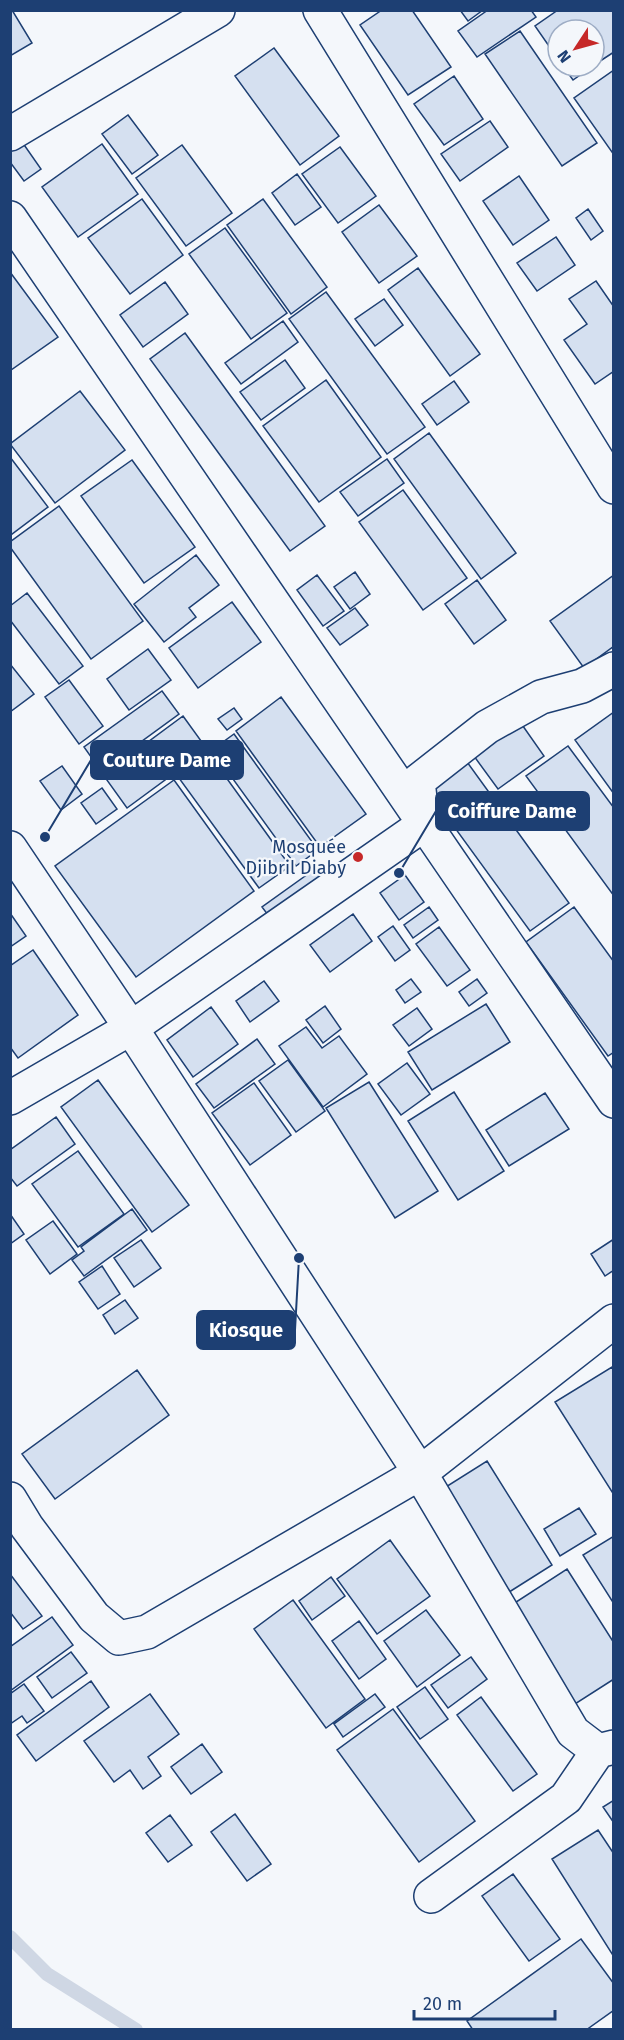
<svg xmlns="http://www.w3.org/2000/svg" width="624" height="2040" viewBox="0 0 624 2040" font-family="'Fira Sans',sans-serif">
  <style>
    .lines { fill: none; stroke-linecap: round; stroke-linejoin: round }
    .stream { stroke: #cfd7e4; stroke-width: 14 }
    .building { fill: #d5e0f0; stroke: #1d3f73; stroke-width: 1.5 }
    .street-casing { stroke: #1d3f73; stroke-width: 36 }
    .street { stroke: #f4f7fb; stroke-width: 33 }
    .poi-dot { fill: #c62828; stroke: #f4f7fb; stroke-width: 2 }
    .labels { text-anchor: middle; dominant-baseline: central; stroke-width: 4.5; stroke-linejoin: round; paint-order: stroke }
    .poi-label { font-size: 18px; fill: #1d3f73; stroke: #f4f7fb; text-anchor: end }
    .leader { fill: none; stroke: #1d3f73; stroke-width: 2 }
    .callout-dot { fill: #1d3f73; stroke: #f4f7fb; stroke-width: 2 }
    .callout { fill: #1d3f73; stroke: #1d3f73; stroke-width: 2 }
    .callout-label { font-size: 20px; text-anchor: middle; font-weight: bold; fill: #fff }
  </style>
  <rect width="100%" height="100%" fill="#f4f7fb"/>
  <g class="lines">
    <!-- stream -->
    <path class="stream" d="M10 1937 47 1974 136 2030"/>
  </g>
  <!-- building -->
  <path class="building" d="M10 10H12L32 43 10 56Z
    M382 10H412L451 67 408 95 360 25Z
    M460 10H483L468 21Z
    M488 10H531L536 17 477 57 458 31Z
    M558 10H614V52L594 65V30H558V59L535 26Z
    M520 31 597 143 562 166 485 54Z
    M274 48 339 136 300 165 235 76Z
    M563 66H593L573 80Z
    M614 70V155L574 98Z
    M454 76 483 119 444 145 414 104Z
    M128 115 158 155 132 174 102 134Z
    M490 121 508 147 460 181 441 154Z
    M20 139 41 169 24 181 10 162V146Z
    M102 144 138 194 78 237 42 187Z
    M182 145 232 213 186 246 136 178Z
    M340 147 376 196 338 223 302 174Z
    M297 174 321 207 295 225 272 193Z
    M519 176 549 220 513 245 483 201Z
    M142 199 183 255 130 294 88 238Z
    M263 199 327 287 291 314 227 225Z
    M379 205 417 256 379 283 342 232Z
    M588 209 603 231 591 240 576 218Z
    M225 228 287 313 251 339 189 254Z
    M556 237 575 265 537 291 517 263Z
    M418 268 480 354 450 376 388 290Z
    M10 272 58 337 11 370 10 369Z
    M596 281 614 307V371L595 384 564 340 587 324 569 299Z
    M165 282 188 314 143 347 120 315Z
    M326 292 425 427 387 454 289 319Z
    M384 299 403 325 375 346 355 319Z
    M283 321 298 342 241 384 225 363Z
    M185 333 325 526 290 551 150 359Z
    M285 360 305 388 261 420 240 392Z
    M326 380 381 457 319 502 263 426Z
    M454 381 469 402 437 425 422 404Z
    M80 391 125 450 55 503 10 444Z
    M429 433 516 553 481 579 394 459Z
    M10 457 48 507 12 534 10 533Z
    M387 459 404 483 358 516 340 492Z
    M132 460 195 547 144 583 81 496Z
    M403 490 467 578 423 610 359 522Z
    M59 506 143 621 91 659 10 547V542Z
    M196 555 219 585 189 608 196 617 164 642 134 604Z
    M355 572 370 594 350 609 334 587Z
    M317 575 344 611 323 626 297 590Z
    M614 575V646L584 668 550 621Z
    M477 580 506 620 474 644 445 604Z
    M27 593 83 666 59 684 10 620V606Z
    M232 602 261 642 198 688 169 648Z
    M355 608 368 625 340 645 327 628Z
    M148 649 171 680 129 710 107 679Z
    M10 664 34 694 10 712Z
    M69 680 103 726 79 744 45 697Z
    M162 691 179 714 101 771 84 747Z
    M281 697 366 814 320 847 236 731Z
    M234 708 242 719 227 730 218 719Z
    M614 712V794L575 740Z
    M183 716 204 745 169 770 148 742Z
    M518 719 544 756 498 789 471 752Z
    M234 734 318 850 296 866 212 750Z
    M146 745 169 777 127 808 104 776Z
    M568 746 614 808V896L526 776Z
    M207 751 290 866 259 888 176 774Z
    M462 755 569 903 530 931 423 784Z
    M62 766 82 794 61 810 40 781Z
    M174 780 254 891 136 977 55 866Z
    M102 788 117 809 96 824 81 803Z
    M315 869 324 881 271 919 262 907Z
    M405 875 424 902 399 920 380 893Z
    M429 907 438 920 413 938 404 925Z
    M574 907 614 962V1052L608 1056 526 942Z
    M10 913 26 936 10 947Z
    M353 914 372 941 330 972 310 945Z
    M393 926 410 950 395 961 378 937Z
    M439 927 470 970 447 986 416 944Z
    M33 950 78 1015 18 1058 10 1047V966Z
    M411 979 421 992 405 1003 396 990Z
    M477 979 487 993 469 1006 459 992Z
    M264 981 279 1001 250 1022 236 1001Z
    M486 1004 510 1042 432 1090 408 1052Z
    M325 1006 341 1029 323 1043 306 1020Z
    M211 1007 238 1044 193 1077 167 1040Z
    M417 1008 432 1029 409 1046 393 1025Z
    M306 1027 322 1048 339 1036 367 1074 323 1107 279 1046Z
    M257 1039 275 1064 214 1108 196 1084Z
    M288 1060 325 1111 296 1132 259 1081Z
    M407 1063 430 1094 401 1115 378 1084Z
    M98 1080 189 1205 152 1232 61 1107Z
    M369 1082 438 1191 395 1218 326 1108Z
    M254 1083 291 1135 250 1165 212 1113Z
    M454 1092 504 1171 458 1200 408 1121Z
    M545 1093 569 1129 509 1166 486 1130Z
    M56 1117 75 1144 17 1186 10 1177V1150Z
    M78 1151 124 1214 78 1247 32 1184Z
    M132 1209 147 1230 84 1276 72 1260 84 1251 81 1247Z
    M10 1214 24 1234 10 1244Z
    M53 1221 77 1254 50 1274 26 1240Z
    M614 1239V1270L605 1276 591 1254Z
    M141 1240 161 1268 134 1287 114 1258Z
    M102 1266 120 1294 98 1309 79 1282Z
    M125 1300 138 1318 115 1334 103 1315Z
    M612 1367 614 1370V1495L555 1402Z
    M137 1370 169 1415 55 1499 22 1454Z
    M487 1461 552 1565 506 1594 441 1490Z
    M579 1508 596 1534 560 1556 544 1529Z
    M614 1536V1604L583 1555Z
    M390 1540 430 1596 377 1634 337 1579Z
    M567 1569 614 1643V1679L575 1704 513 1604Z
    M10 1574 42 1616 23 1629 10 1612Z
    M331 1577 345 1596 312 1620 299 1601Z
    M293 1600 365 1699 326 1728 254 1629Z
    M426 1610 460 1655 417 1687 384 1641Z
    M52 1617 73 1645 10 1691V1647Z
    M359 1621 386 1659 359 1679 332 1641Z
    M71 1652 87 1673 52 1698 37 1677Z
    M471 1657 487 1679 448 1708 431 1685Z
    M91 1681 109 1707 36 1761 17 1735Z
    M24 1684 44 1711 27 1723 22 1716 10 1724V1694Z
    M425 1687 448 1719 420 1739 397 1707Z
    M150 1694 179 1734 148 1757 161 1776 143 1789 130 1770 114 1782 84 1741Z
    M375 1694 385 1707 343 1737 334 1724Z
    M481 1697 537 1774 513 1791 457 1715Z
    M393 1709 475 1821 419 1862 337 1750Z
    M202 1744 222 1772 191 1794 171 1767Z
    M614 1800V1823L603 1807Z
    M235 1814 271 1864 247 1881 211 1832Z
    M170 1815 192 1845 168 1862 146 1833Z
    M598 1830 614 1854V1957L552 1859Z
    M513 1874 560 1939 529 1961 482 1896Z
    M581 1939 614 1984V2010L586 2030H473L467 2021Z"/>
  <g class="lines">
    <defs>
      <path id="street" d="M320 10 614 487
        M10 134 218 10
        M10 218 614 1101
        M10 848 131 1028 420 1473 573 1732 598 1751 614 1747
        M10 1098 131 1028 423 825 418 781 487 727 541 697 582 686 614 669
        M10 1499 27 1527 94 1617 119 1638 147 1632 420 1473 614 1321
        M431 1896 566 1798 598 1751"/>
    </defs>
    <!-- street casing -->
    <use href="#street" class="street-casing"/>
    <!-- street -->
    <use href="#street" class="street"/>
  </g>
  <!-- markers -->
  <circle class="poi-dot" cx="358" cy="857" r="6"/>
  <g class="labels">
    <!-- poi labels -->
    <g class="poi-label">
      <text x="346" y="847">Mosquée<tspan x="346" dy="21">Djibril Diaby</tspan></text>
    </g>
  </g>
  <!-- callouts -->
  <path class="leader" d="M45 837L91 760M399 873L436 811M299 1258L295 1330"/>
  <g class="callout-dot">
    <circle cx="45" cy="837" r="6"/>
    <circle cx="399" cy="873" r="6"/>
    <circle cx="299" cy="1258" r="6"/>
  </g>
  <g class="callout">
    <rect x="91" y="741" width="152" height="38" rx="6"/>
    <rect x="436" y="792" width="153" height="38" rx="6"/>
    <rect x="197" y="1311" width="98" height="38" rx="6"/>
  </g>
  <g class="callout-label">
    <text x="167" y="767">Couture Dame</text>
    <text x="512" y="818">Coiffure Dame</text>
    <text x="246" y="1337">Kiosque</text>
  </g>
  <!-- border -->
  <rect width="624" height="2040" fill="none" stroke="#1d3f73" stroke-width="24"/>
  <!-- north arrow -->
  <g transform="translate(576 48) rotate(234)"><circle r="28" fill="#f4f7fb" stroke="#9eadc5" stroke-width="1.5"/>
  <path d="M0-4.5L10 22L0 15L-10 22Z" fill="#c62828"/>
  <text y="-9" font-size="16" font-weight="bold" text-anchor="middle" fill="#1d3f73">N</text>
  </g>
  <!-- scale -->
  <path d="M414 2010v9h141v-9" fill="none" stroke="#1d3f73" stroke-width="3"/>
  <text x="423" y="2010" font-size="18" fill="#1d3f73" stroke="#f4f7fb" stroke-width="4.5" paint-order="stroke">20 m</text>
</svg>
